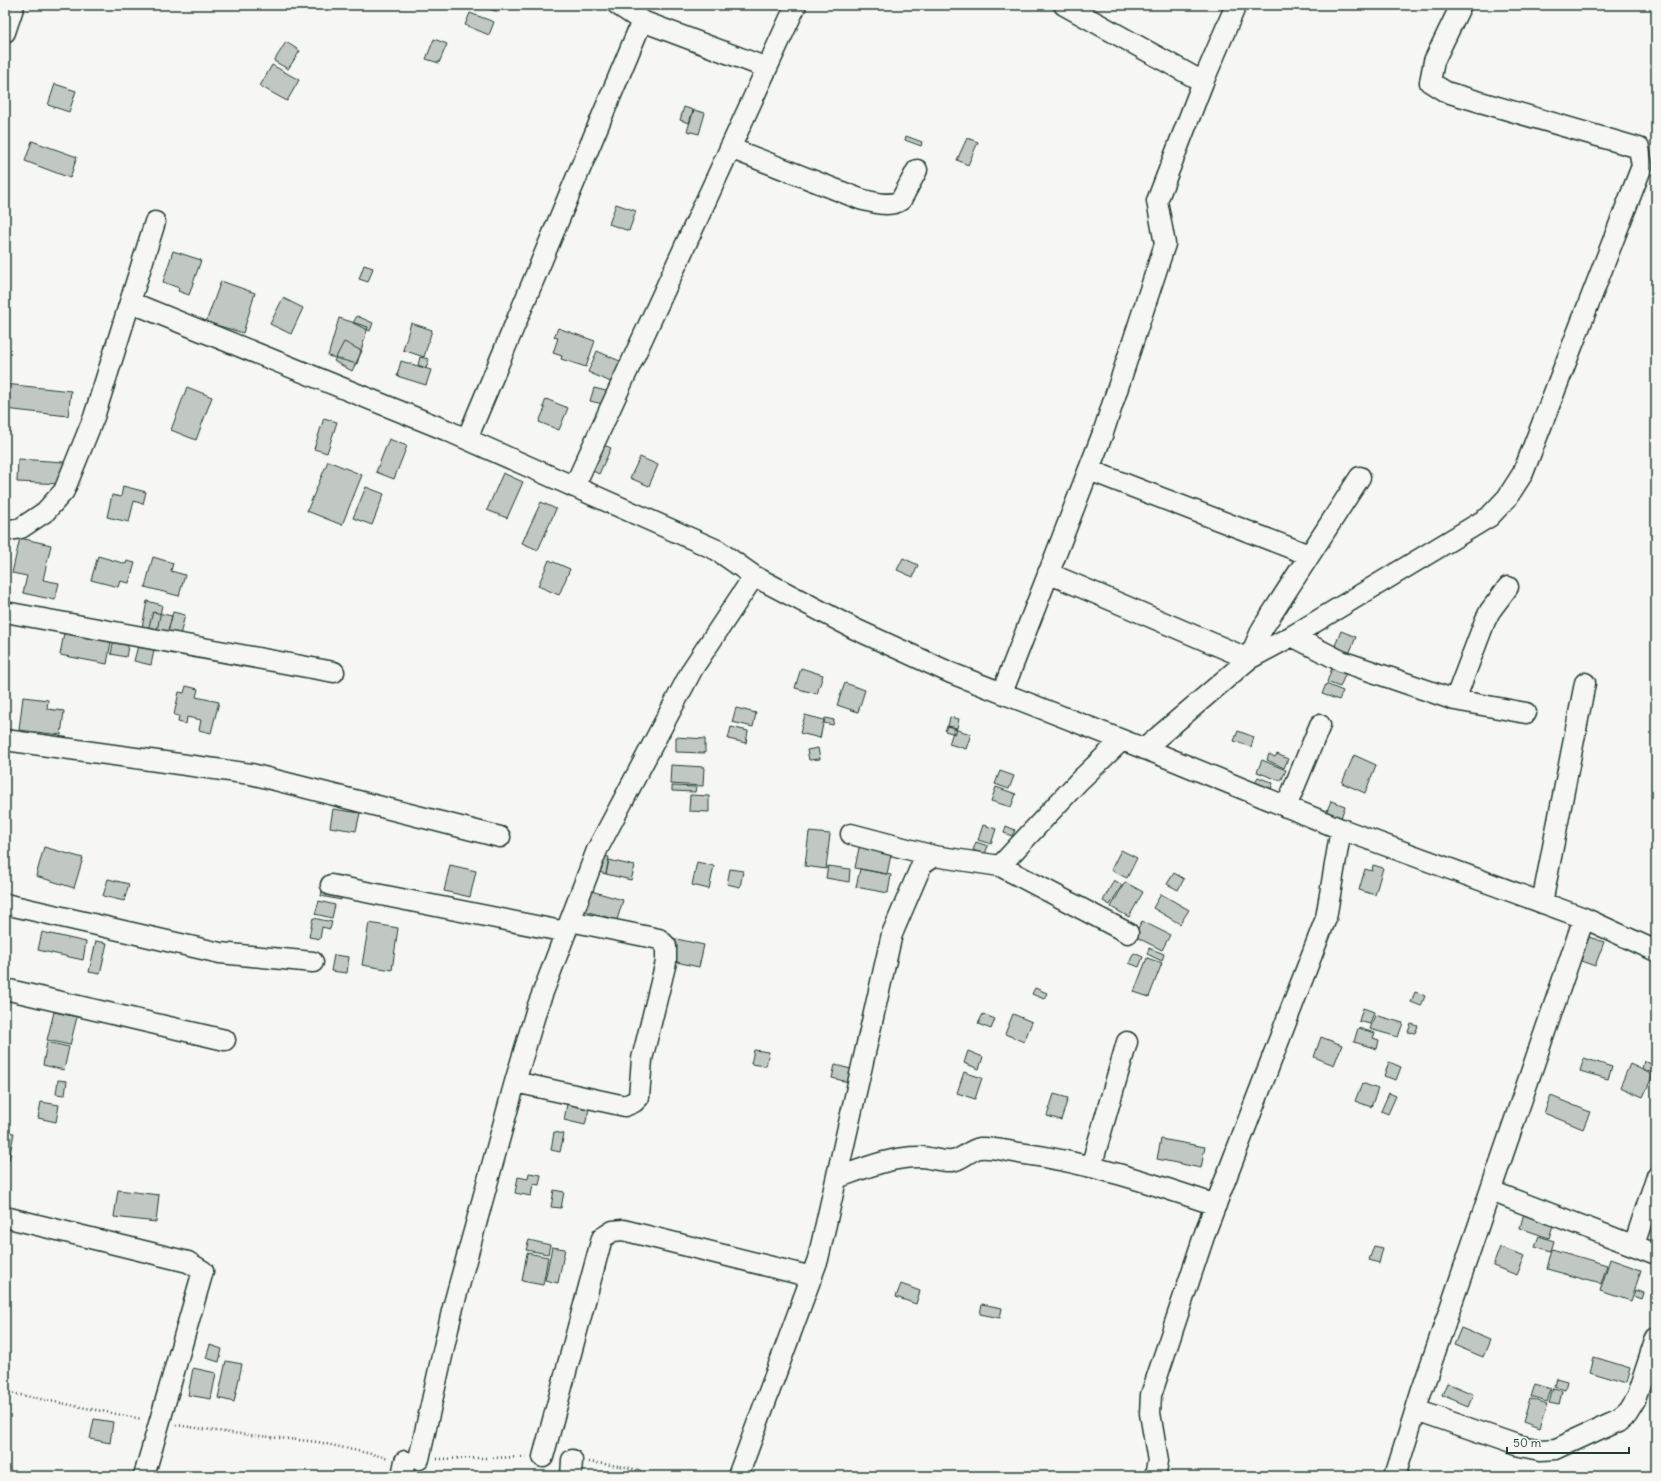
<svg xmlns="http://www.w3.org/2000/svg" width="1661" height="1481" viewBox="0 0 1661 1481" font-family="Delius,sans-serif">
  <rect width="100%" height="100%" fill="#f6f6f2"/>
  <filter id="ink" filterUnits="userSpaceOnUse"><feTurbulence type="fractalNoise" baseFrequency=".025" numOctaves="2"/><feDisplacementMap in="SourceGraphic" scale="8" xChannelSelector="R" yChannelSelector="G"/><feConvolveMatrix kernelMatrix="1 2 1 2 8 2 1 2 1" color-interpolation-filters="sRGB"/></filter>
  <g filter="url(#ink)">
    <path fill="#c1c8c3" stroke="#1f3d34" d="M477,5H501L499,12Z
      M470,13L494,22L489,35L465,25Z
      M434,39L447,44L439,63L426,59Z
      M286,42L300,51L288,69L274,61Z
      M272,65L299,80L287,101L260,86Z
      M55,84L76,91L69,112L48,105Z
      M684,107L693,110L689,123L680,120Z
      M694,110L705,113L699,134L687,131Z
      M906,136L922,142L921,146L905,140Z
      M967,138L978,142L968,165L957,160Z
      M32,141L77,157L70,178L25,161Z
      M616,204L636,211L629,231L609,224Z
      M173,251L201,260L189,295L178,291L179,288L163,282Z
      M364,265L373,268L368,282L359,279Z
      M221,281L255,293L243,333L206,322Z
      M283,298L303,308L291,334L270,324Z
      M357,316L373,323L370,331L353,323Z
      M339,318L368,327L357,364L328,356Z
      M411,323L432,330L424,357L403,350Z
      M558,328L595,341L586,367L561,359L562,356L553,353L558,338L554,337Z
      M344,342L362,351L352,371L334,361Z
      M597,351L622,362L613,383L588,372Z
      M420,357L429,359L426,368L418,365Z
      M401,361L431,370L426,385L397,376Z
      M5,384L71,391L68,416L5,409Z
      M187,387L212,397L196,440L171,430Z
      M594,388L610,392L607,405L590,401Z
      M546,399L568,408L559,430L539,422L545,408L543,407Z
      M324,418L337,422L327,453L314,449Z
      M389,439L407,446L394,479L376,472Z
      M599,443L611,448L599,474L587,468Z
      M640,457L658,465L649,486L630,478Z
      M18,459L64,462L63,484L17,482Z
      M328,461L362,475L342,525L307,511Z
      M503,473L523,482L507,518L487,510Z
      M123,486L146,492L143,504L134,501L129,522L107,517L112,495L121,497Z
      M366,487L384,494L372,525L353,518Z
      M541,502L556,509L538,550L522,543Z
      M20,538L51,545L43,580L59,583L55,600L23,593L27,576L12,573Z
      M98,556L126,564L127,561L135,563L129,583L120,581L118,587L91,580Z
      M153,557L173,563L171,571L185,575L179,596L145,587Z
      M903,558L918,565L913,577L897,570Z
      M549,560L570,569L559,595L538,586Z
      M147,601L162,605L157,631L142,628Z
      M153,612L172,616L167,635L148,630Z
      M173,612L185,615L180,635L168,632Z
      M65,627L112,636L107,664L60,655Z
      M1341,631L1356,637L1349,654L1334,648Z
      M114,638L129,641L126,657L111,654Z
      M139,642L155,646L151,665L134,661Z
      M1333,665L1347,670L1340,687L1327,682Z
      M801,668L823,675L817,694L795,688Z
      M845,683L865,690L858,712L837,705Z
      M1326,684L1343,691L1339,700L1322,694Z
      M186,686L198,689L196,697L219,702L211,733L199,730L201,720L187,717L186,724L178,722L179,716L174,715L179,692L184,693Z
      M23,697L48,700L47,709L64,711L61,735L19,730Z
      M736,708L756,713L753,727L732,722Z
      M805,715L824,720L820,738L800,733Z
      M950,717L959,719L957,728L948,726Z
      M825,718L834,720L833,725L824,723Z
      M947,726L957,729L955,734L945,731Z
      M731,727L748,731L746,743L728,739Z
      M954,729L971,734L966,749L949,744Z
      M1238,731L1254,737L1251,747L1234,741Z
      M676,737L705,739V753L676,752Z
      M818,748L820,759L809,760L807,750Z
      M1269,754L1275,757L1277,754L1288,759L1284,768L1267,760Z
      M1354,755L1376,765L1365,793L1342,783Z
      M1262,760L1286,770L1281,781L1257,772Z
      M671,765L704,767L703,786L670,784Z
      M1000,771L1014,776L1009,789L995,784Z
      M1258,777L1273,783L1271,789L1255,782Z
      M672,786L696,787L695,792L672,791Z
      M996,787L1016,794L1011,807L991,801Z
      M690,795L709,796V812L689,811Z
      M1331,801L1345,806L1341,818L1326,813Z
      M333,809L360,813L356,831L330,827Z
      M983,825L996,829L991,844L978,840Z
      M1006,826L1015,830L1012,836L1004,833Z
      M809,832L830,834L826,869L805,866Z
      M976,842L988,846L985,854L973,850Z
      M860,843L892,850L887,874L855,868Z
      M44,847L83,858L74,888L36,876Z
      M1121,850L1137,858L1127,878L1111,870Z
      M602,856L609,857L606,874L599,872Z
      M609,860L635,866L631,880L606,874Z
      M697,862L714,866L709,889L692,885Z
      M450,865L476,871L470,897L444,891Z
      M1373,865L1383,868L1375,895L1359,890L1365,869L1372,871Z
      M828,866L850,869L849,882L826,878Z
      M730,869L743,871L740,887L727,884Z
      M860,869L891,875L888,893L856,887Z
      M1174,873L1184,879L1178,890L1167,884Z
      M108,879L129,884L124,901L103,896Z
      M1114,880L1122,885L1110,905L1103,901Z
      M1125,882L1143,892L1129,917L1111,907Z
      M324,884L344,889L341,900L321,896Z
      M591,891L623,900L617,920L585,911Z
      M1161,894L1189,910L1180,924L1153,908Z
      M319,901L335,905L332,918L315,914Z
      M313,918L332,922L330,929L322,927L320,939L309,937Z
      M1142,921L1170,935L1162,950L1134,936Z
      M369,923L398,928L392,970L362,965Z
      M42,932L86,942L83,960L38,950Z
      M1589,937L1604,942L1595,966L1581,961Z
      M672,938L704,945L699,967L667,960Z
      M96,941L107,943L100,974L89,972Z
      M1149,948L1164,954L1162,961L1147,954Z
      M1134,953L1143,957L1139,967L1129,963Z
      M334,955L349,957L347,973L331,971Z
      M1147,958L1162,963L1149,997L1134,992Z
      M1035,988L1047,993L1044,999L1032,994Z
      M1415,992L1425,996L1421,1006L1411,1002Z
      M1363,1008L1374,1012L1370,1024L1359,1021Z
      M54,1012L77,1017L70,1045L47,1040Z
      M983,1014L995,1019L991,1029L978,1024Z
      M1013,1014L1032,1022L1024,1042L1005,1034Z
      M1375,1015L1403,1023L1398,1037L1370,1029Z
      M1411,1024L1418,1026L1415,1033L1408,1032Z
      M1358,1028L1375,1033L1373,1038L1379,1040L1377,1049L1354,1042Z
      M1321,1037L1342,1045L1334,1065L1314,1057Z
      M47,1042L69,1047L64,1070L43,1065Z
      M754,1050L769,1052L766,1066L751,1064Z
      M968,1051L983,1057L979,1069L964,1063Z
      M1584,1058L1612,1067L1608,1079L1580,1071Z
      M1644,1061L1656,1066L1655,1074L1642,1069Z
      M1389,1062L1401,1067L1396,1080L1384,1076Z
      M1630,1064L1653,1075L1643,1097L1620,1087Z
      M835,1065L851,1069L848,1082L832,1078Z
      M964,1072L982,1078L975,1099L957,1093Z
      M58,1080L67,1081L65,1095L56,1094Z
      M1362,1083L1378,1089L1371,1107L1355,1101Z
      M1389,1093L1396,1096L1388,1114L1381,1111Z
      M1054,1094L1068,1098L1061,1120L1047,1116Z
      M1551,1096L1590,1112L1583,1129L1544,1113Z
      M41,1102L59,1105L56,1122L38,1118Z
      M567,1104L589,1109L585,1125L564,1120Z
      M5,1132L14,1133L9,1160L5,1159Z
      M554,1132L564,1134L560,1152L551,1150Z
      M1161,1139L1205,1147L1201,1168L1157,1159Z
      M529,1173L541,1175L539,1185L533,1184L531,1196L515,1193L518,1177L528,1179Z
      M118,1190L159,1195L156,1222L114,1217Z
      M554,1190L564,1192L561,1208L551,1207Z
      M1525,1209L1555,1219L1549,1238L1520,1228Z
      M1539,1236L1554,1241L1551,1251L1535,1246Z
      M529,1240L550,1245L548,1254L526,1250Z
      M1374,1246L1383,1248L1379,1263L1369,1260Z
      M552,1247L565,1249L558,1283L545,1280Z
      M1500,1247L1525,1256L1517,1275L1493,1266Z
      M1552,1249L1607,1265L1601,1284L1547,1269Z
      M527,1253L548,1257L543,1285L522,1281Z
      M1610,1259L1641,1270L1631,1301L1600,1291Z
      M901,1284L920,1291L916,1304L896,1297Z
      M1636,1290L1644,1293L1642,1299L1634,1296Z
      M982,1304L1002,1308L1000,1318L980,1314Z
      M1461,1328L1490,1340L1483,1357L1454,1345Z
      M210,1345L222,1349L219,1362L206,1358Z
      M1594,1357L1630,1368L1626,1383L1590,1372Z
      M226,1361L242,1364L234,1402L218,1398Z
      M193,1368L216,1373L211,1399L188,1395Z
      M1556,1378L1567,1381L1565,1389L1554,1386Z
      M1447,1383L1473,1394L1468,1406L1442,1395Z
      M1535,1384L1551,1389L1547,1402L1531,1397Z
      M1553,1388L1562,1390L1559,1405L1549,1403Z
      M1530,1399L1547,1404L1539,1428L1523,1422Z
      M94,1419L113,1422L110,1443L90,1439Z"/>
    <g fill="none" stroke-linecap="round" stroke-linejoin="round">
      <g stroke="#1f3d34" stroke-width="23">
        <path id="minor" d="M1064,5L1203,82
          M642,21L767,68
          M5,32L14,5
          M730,148L860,199C872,202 890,208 901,200L917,170
          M130,302L155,222
          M467,439L642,21L618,5
          M1089,470L1309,555
          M574,487L796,5
          M5,531L21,528L45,512L64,491L94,417L130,302L446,430L717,550L754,576L855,629L951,673L1163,756L1341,829L1584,918L1656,951
          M1048,573L1249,659L1292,636L1489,517L1507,498L1523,473L1642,166L1639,148L1446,92L1430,82L1434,61L1461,5
          M5,612L334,672
          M1292,636L1341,661L1455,700L1526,713
          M1002,693L1103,433L1165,244L1157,201L1203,82L1236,5
          M1455,700L1485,621L1490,611L1508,587
          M5,740L251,774L500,837
          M1144,749L1249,659L1262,629L1360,477
          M1286,807L1320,725
          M851,834L934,856
          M1000,866L1079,781L1122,740
          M331,885L566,932
          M1542,903L1585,683
          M5,904L220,953L313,962
          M5,989L225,1040
          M515,1082L625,1106L634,1102L639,1097L642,1059L666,962V946L659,939L570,921
          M1091,1167L1127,1042
          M837,1178C864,1168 893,1156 922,1157C932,1158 942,1162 952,1161C962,1160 969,1150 980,1148C992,1147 1007,1151 1019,1153C1087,1162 1151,1183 1216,1205
          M1491,1191L1656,1254
          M5,1217L188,1262L203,1271L144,1476
          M1634,1245L1656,1178
          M1416,1410L1517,1445L1541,1450L1556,1449L1619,1420L1628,1412L1636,1399L1656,1338
          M543,1457L602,1238L613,1231L623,1230L812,1277
          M419,1459L452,1311L515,1082L537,1008L570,921L597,850L693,668L754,576
          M402,1476L405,1461
          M571,1476L572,1460
          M738,1476L818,1259L892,934L922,864L934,856L1000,866L1128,933
          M1155,1476L1158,1461L1150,1413L1151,1395L1206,1230L1326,918L1341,829
          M1395,1476L1421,1393L1584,918"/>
      </g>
      <path stroke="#1f3d34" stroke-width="2.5" stroke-dasharray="1 3" stroke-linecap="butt" d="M5,1392L142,1419
        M176,1425L231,1433L318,1442L389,1458
        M437,1459L526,1457
        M589,1462L626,1467L658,1476"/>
      <use href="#minor" stroke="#f6f6f2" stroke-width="20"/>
    </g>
  </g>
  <rect width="1661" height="1481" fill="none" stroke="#f6f6f2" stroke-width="20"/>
  <rect x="10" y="10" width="1641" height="1461" fill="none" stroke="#1f3d34" stroke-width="1.5" filter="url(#ink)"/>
  <path d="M1507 1447v6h122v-6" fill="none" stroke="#1f3d34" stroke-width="2"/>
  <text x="1513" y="1447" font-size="12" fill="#1f3d34" stroke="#f6f6f2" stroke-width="3" paint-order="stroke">50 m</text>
</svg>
